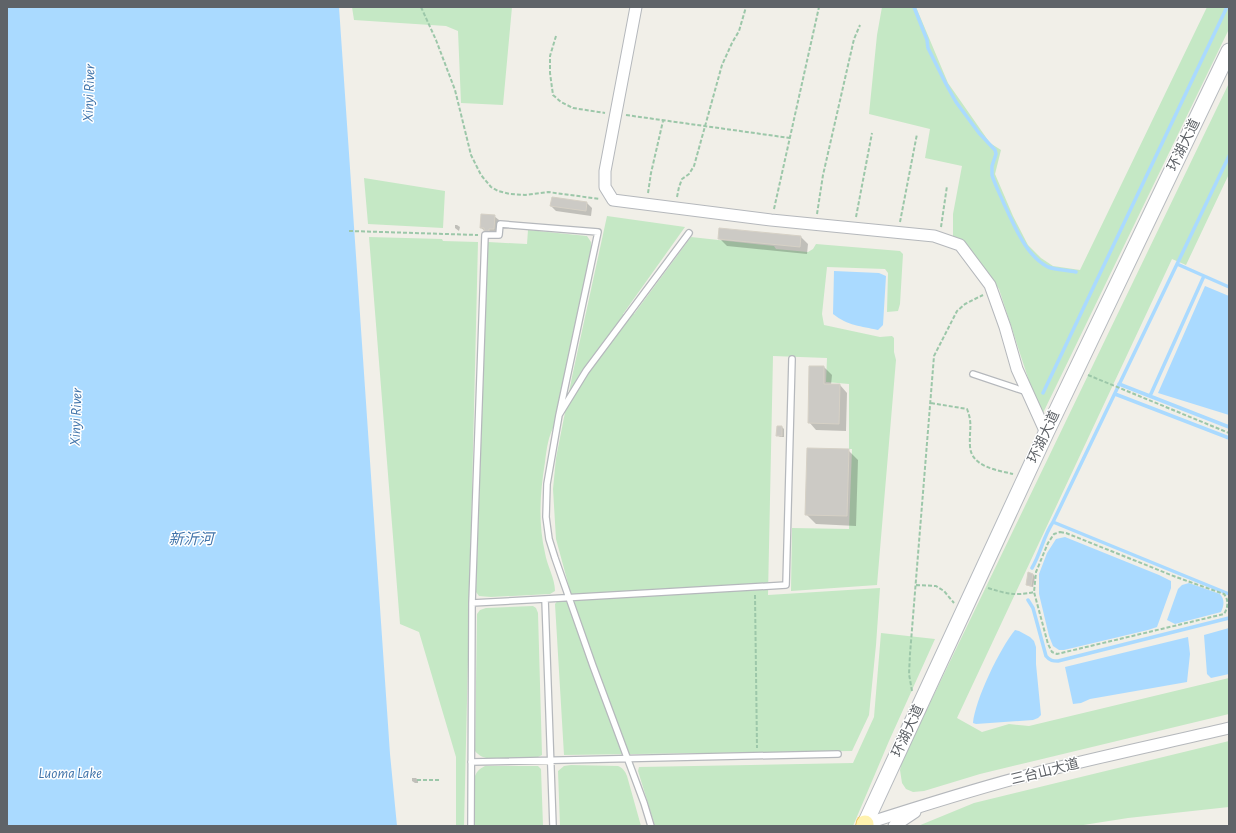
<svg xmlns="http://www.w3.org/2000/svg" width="1236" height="833" viewBox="0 0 1236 833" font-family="'Alegreya Sans','Noto Sans SC',sans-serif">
  <rect width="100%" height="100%" fill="#f1efe8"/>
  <path fill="#c5e8c5" d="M352,7H512L503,105L461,103L458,31L446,26L354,20Z
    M882,7H916L948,83L990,143L1001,150L995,174L1013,216L1028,245L1041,258L1053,266L1080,270L1207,7H1229V29L1043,413L1029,381L999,289L963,241L953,237V214L962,166L925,158L930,129L869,114L877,35Z
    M1229,83V174L1186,265L1172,259L957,718L982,732L1009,724L1029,726L1229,678V714L980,774L924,791L913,792L906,789L902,783L900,770L902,761Z
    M364,178L445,191L443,228L368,224Z
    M607,216L685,227L623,314H634L691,237L774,246L776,249L808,252L813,249L816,244L900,251L903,254L900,304L898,311L887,312L888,273L885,269L827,267L822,314L824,325L880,337L892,336L894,338V352L896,360L877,585L791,591L792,528L849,529L852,449H849V384L826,382L827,358L773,356L768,595L880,588L876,645L869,715L852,751L564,755L555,604L569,587L556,539L553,489L556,458L572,377Z
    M528,230L587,236L591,242V249L555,424C548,437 547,447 545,462C540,493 538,522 545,553C547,566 555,578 555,591L550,594L491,597L479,596L476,592L488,242L527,244Z
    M369,237L442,239L443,241L478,242L464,826H456V757L419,632L400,624Z
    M533,606L536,608L538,613L542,755L538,757L489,759C483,757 479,756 475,751L477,614L480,610L486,608Z
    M881,633L935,639L889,741L853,826H655L638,771L639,767L853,763L874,717Z
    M1229,741V807L1128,818L1077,826H918L974,803Z
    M571,765L618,766C623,768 625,771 627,776L641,826H560L558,771L564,766Z
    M485,766H538L541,769L543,826H474V779C476,772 479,769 485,766Z"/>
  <path fill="#aadaff" d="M7,7H339L390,754L397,826H7Z
    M834,271L879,273L886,276L883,325L878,330C861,326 848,326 833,314Z
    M1205,286L1229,296V415L1158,393Z
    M1065,537L1159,575L1171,581V588L1157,627L1148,630L1064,650H1059L1053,646L1049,636L1039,594V574L1047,553L1056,539Z
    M1189,583L1220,594C1225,600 1224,605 1221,612L1175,624L1167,620L1178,589L1182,585Z
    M1229,628V674L1211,678L1207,674L1204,635Z
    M1015,630L1019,631L1030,637L1034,641L1036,647V664L1041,715L1038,718L1033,720L976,724L973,723C975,700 1000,648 1015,630Z
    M1188,637L1190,654L1187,682L1090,699L1081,703L1073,704L1065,667Z"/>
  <path fill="#0003" d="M587,203L592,208L591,216L556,211L551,206Z
    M494,216L499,220L498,233L493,237L481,228Z
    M455,225H457L460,227L459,231L455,228Z
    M801,237L808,244L807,254L727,246L719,238Z
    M824,367L832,375L831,385H840L847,393L846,431L816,430L809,422Z
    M782,427L784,429V437H780L777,435Z
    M848,450L858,460L856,526L816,524L806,514Z
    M1033,574L1035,577L1033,587L1029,586L1027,584Z
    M412,778H416L418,780V783H415L412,781Z"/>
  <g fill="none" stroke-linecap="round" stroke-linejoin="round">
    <path stroke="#aadaff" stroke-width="3.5" d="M914,7L927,40L928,48L946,84L956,102L979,133L995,150L996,154L992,166V175C995,185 1000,194 1004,204C1015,226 1025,255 1048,267C1056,270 1067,270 1076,272
      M1177,264L1229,287
      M1119,384L1229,427
      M1043,393L1227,7
      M1115,394L1229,438
      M1150,396L1204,276
      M1053,522L1229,594
      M1032,568C1041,553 1043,537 1053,522L1229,156
      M1028,600L1033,608L1046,656C1050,661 1053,661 1058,661L1229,618"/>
  </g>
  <path fill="#cccac5" stroke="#d6d1c6" d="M552,197L587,202L586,211L550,206Z
    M481,214L495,215L494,229H489V233H484V228H480Z
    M719,228L801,236L800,247L718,239Z
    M809,366H824V384H840L839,424L808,423Z
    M777,426H782V436H776Z
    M807,448L849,449L847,516L805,515Z
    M1028,572L1033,574L1031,586L1026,585Z"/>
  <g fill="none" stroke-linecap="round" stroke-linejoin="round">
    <g stroke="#b5b8bc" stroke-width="8">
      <path id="lane" d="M973,374L1027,392
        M545,599L553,826
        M472,603L545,599L786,585L792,359
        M471,762L838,754
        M471,826L472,603L485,235H499L500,224L598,232L559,415
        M651,826L644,803L593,666L555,558L549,539L546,517L547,484L559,415L586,371L689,233"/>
    </g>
    <g stroke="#b5b8bc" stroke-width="13">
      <path id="street" d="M636,7L605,171V187L613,200L771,220L934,236L960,245L990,285L1005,327L1017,369L1046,433
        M863,826L865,824C918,807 971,790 1025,776C1092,758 1161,744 1229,728
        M894,826L915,812"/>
    </g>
    <g stroke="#b6babf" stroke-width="17">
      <path id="secondary" d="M864,826L1046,433L1229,51"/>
    </g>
    <g stroke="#f2c960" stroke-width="19">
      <path id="primary" d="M865,824V826"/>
    </g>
    <path stroke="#9cc7a9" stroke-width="2" stroke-dasharray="4 2" stroke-linecap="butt" d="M421,7L436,40L455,90L471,155L481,175L491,187L498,191L510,194L525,195L548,192L600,199
      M556,36L550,56V73L553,95L561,102L573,108L605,113
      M626,115L790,138
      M648,193L651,173L663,121
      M677,197L679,187L682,179L689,174L694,166L722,65L732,43L739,31L746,7
      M774,209L819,7
      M817,214L823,175L854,39L860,25
      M856,217L872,133
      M900,222L917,134
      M941,227L947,186
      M349,231L478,235
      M1088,375L1229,433
      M931,403L967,409C973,424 969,430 970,446C971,467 997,470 1013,474
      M1060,532L1066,533L1176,577L1224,594C1229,600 1228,608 1224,614L1057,654L1052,652L1048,644L1034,592L1036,572L1048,543L1054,534Z
      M916,585L936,586L944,591L954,603
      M988,588C1008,594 1014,596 1034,592
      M755,595L757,748
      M912,691L909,674L910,654L934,356L957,311L965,304L983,295
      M417,780H440"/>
    <use href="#lane" stroke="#fff" stroke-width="5.5"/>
    <use href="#street" stroke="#fff" stroke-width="11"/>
    <use href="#secondary" stroke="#fff" stroke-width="15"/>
    <use href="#primary" stroke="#fff2af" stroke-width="17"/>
  </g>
  <g text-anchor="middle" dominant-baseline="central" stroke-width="3" stroke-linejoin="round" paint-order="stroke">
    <g font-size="14" fill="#5f6368" stroke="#fff">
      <text transform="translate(1184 145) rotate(-64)">环湖大道</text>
      <text transform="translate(1044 437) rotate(-65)">环湖大道</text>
      <text transform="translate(908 731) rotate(-65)">环湖大道</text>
      <text transform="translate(1045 772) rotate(-14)">三台山大道</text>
    </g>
    <g font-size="15" font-style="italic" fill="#4174aa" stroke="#fff">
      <text transform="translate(89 93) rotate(-88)">Xinyi River</text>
      <text transform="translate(76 417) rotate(-88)">Xinyi River</text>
      <text x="191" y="539">新沂河</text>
      <text x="70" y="773">Luoma Lake</text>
    </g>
  </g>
  <rect width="1236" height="833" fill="none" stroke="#5f6368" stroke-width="16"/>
</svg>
